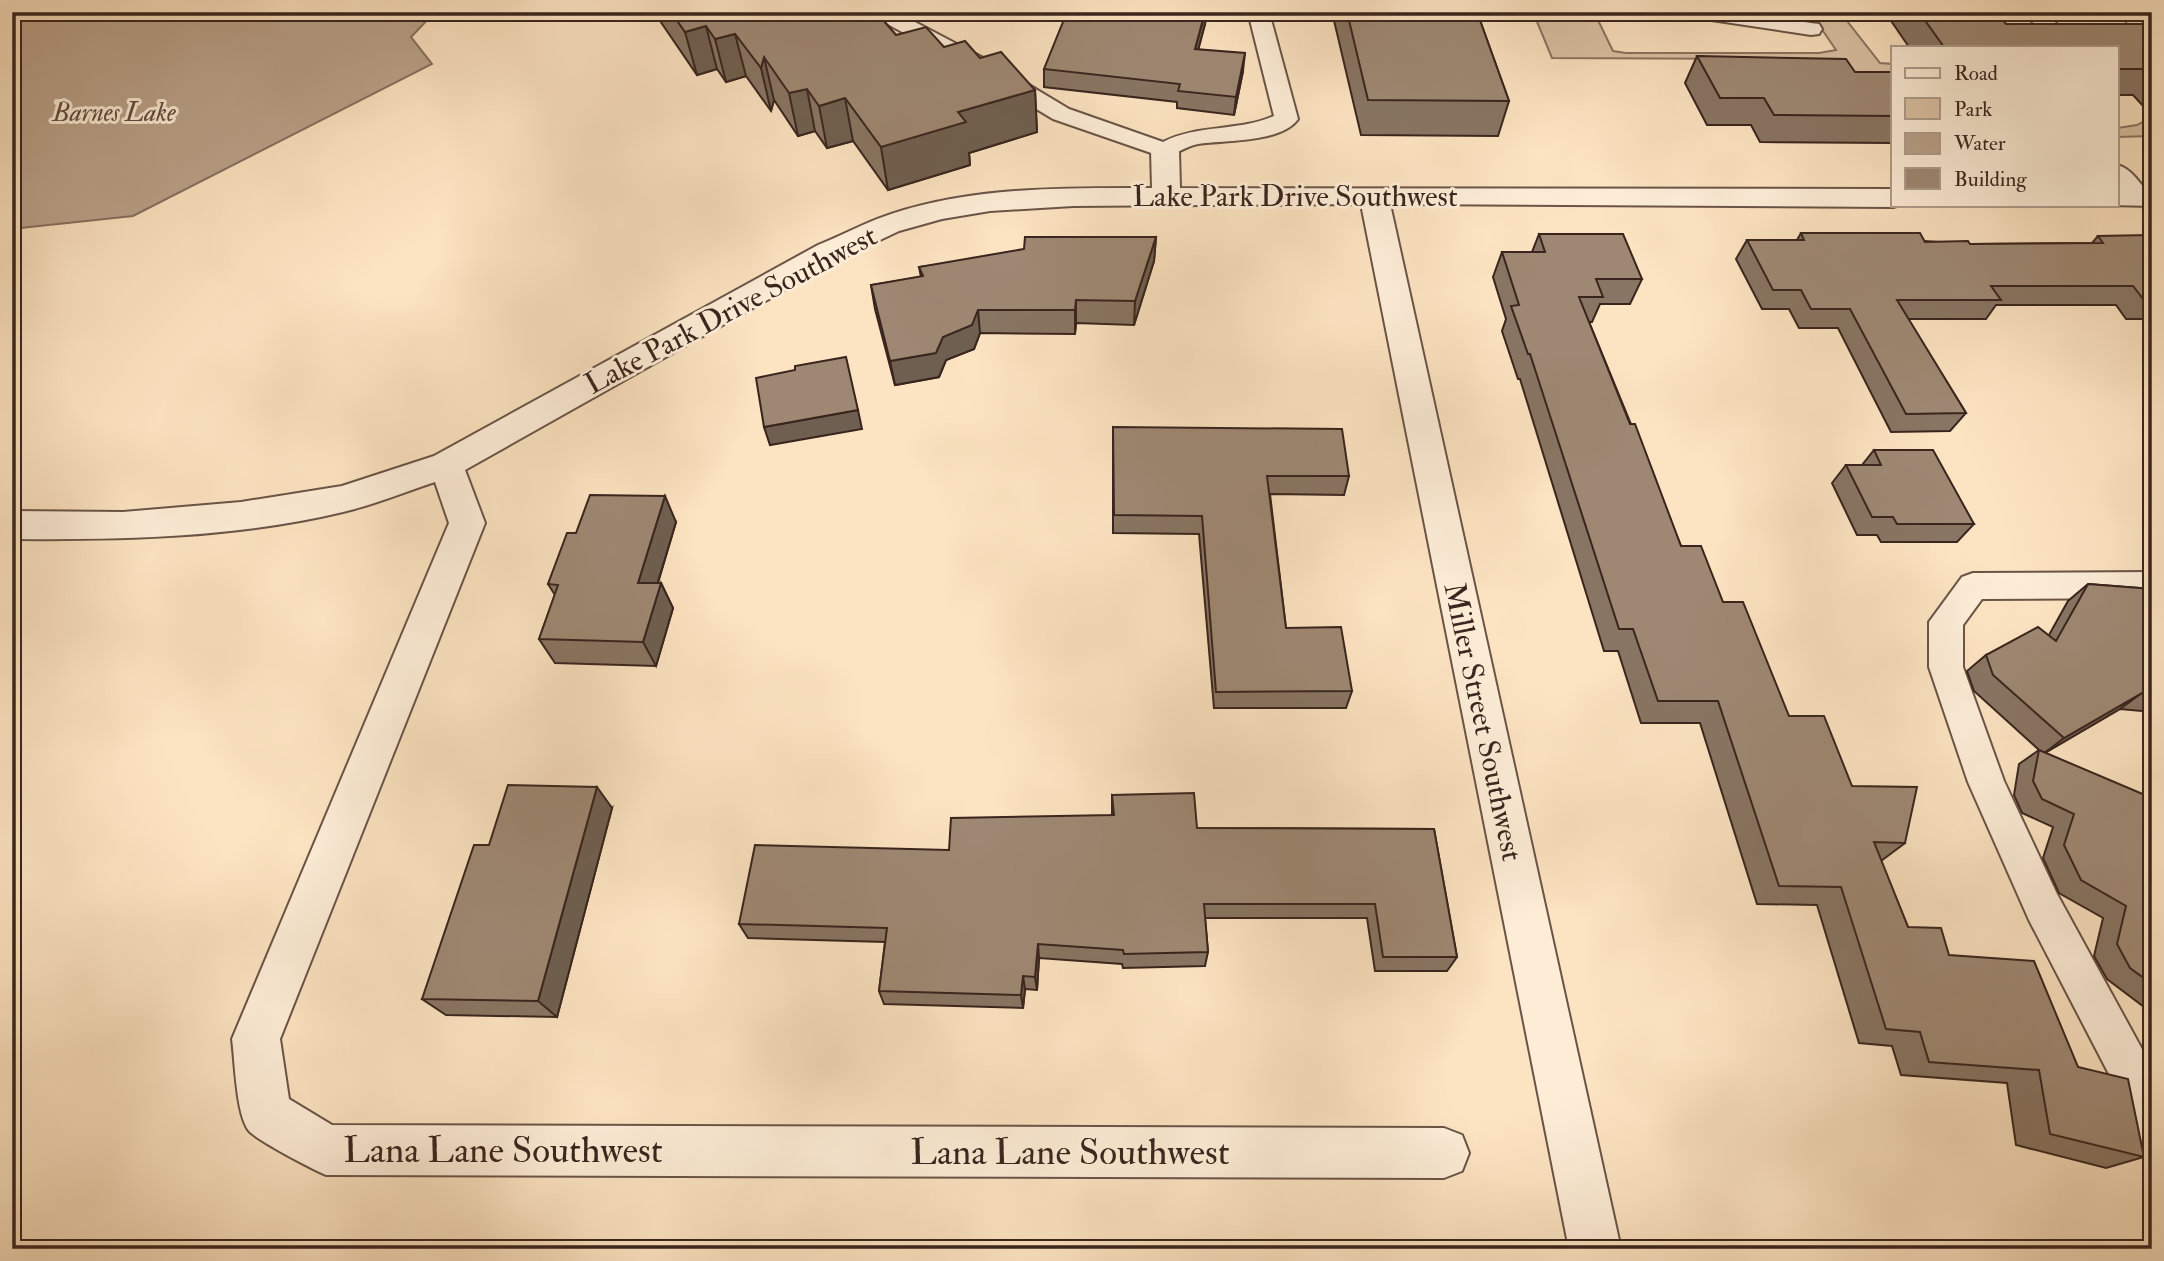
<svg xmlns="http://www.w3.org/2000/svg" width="2164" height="1261" viewBox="0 0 2164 1261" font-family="'IM FELL Double Pica',serif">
  <rect width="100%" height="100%" fill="#fce3c1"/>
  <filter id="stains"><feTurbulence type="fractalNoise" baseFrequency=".00286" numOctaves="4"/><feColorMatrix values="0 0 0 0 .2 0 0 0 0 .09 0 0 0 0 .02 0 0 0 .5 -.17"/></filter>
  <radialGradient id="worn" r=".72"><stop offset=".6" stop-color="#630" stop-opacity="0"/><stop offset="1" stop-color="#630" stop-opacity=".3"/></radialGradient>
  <path fill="#dbc3a5" stroke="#8a7462" stroke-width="2" d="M1533,12H1594L1613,51L1626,53H1819L1836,50L1810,12H1840L1880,63L1893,64V76H1777L1766,59L1552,58Z
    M2148,111L2152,118V136L2117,137V128L2137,125L2146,120Z"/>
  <path fill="#baa28a" stroke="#86705f" stroke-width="2" d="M12,12H435L411,37L432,64L133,216L12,229Z"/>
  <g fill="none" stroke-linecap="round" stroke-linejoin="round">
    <g stroke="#6a5447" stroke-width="4">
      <path id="lane" d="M870,12H896L989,61L1069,109L1163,142C1199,124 1238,132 1274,116L1248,12H1269L1298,119C1281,143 1225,140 1198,144C1182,147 1173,159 1157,155L1053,119L973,71L873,16Z
        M1688,12H1742L1811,23L1819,24L1822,29L1819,34L1811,35L1698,18L1691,16Z
        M2028,12H2046L2077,47H2054L2030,19L2026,15Z
        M2117,165C2131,168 2142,185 2150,197L2147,202C2131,206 2126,199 2117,187Z
        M2152,572V598L1982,599L1963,625V667L2004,781L2057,894L2143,1051L2152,1073V1148L2137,1142L2111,1078L2029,920L1968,782L1929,667V622L1962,577L1973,573Z"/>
    </g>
    <g stroke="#6a5447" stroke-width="4">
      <path id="street" d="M1165,142L1175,144L1179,150L1180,188L1893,189V205H1901L1893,207L1390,204L1621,1249H1569L1361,204L1073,206L990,211L942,219L899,231L840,259L465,470L485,523L280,1039L289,1099L332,1125L1444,1128L1462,1135L1469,1153L1462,1171L1444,1178L326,1175C312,1169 258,1141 249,1131C236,1115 235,1061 232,1039L449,523L435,482C404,492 374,505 343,512C235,538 122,540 12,539V511L123,512L241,502L342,486L434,456L818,245C838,237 857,227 877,219C964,186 1061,188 1152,188L1151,150L1155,144Z
        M2152,188V206L2109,205H2117V189Z"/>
    </g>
    <path stroke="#39251e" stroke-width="3.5" stroke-dasharray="1 2.5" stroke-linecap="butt" d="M2149,12L2152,15
      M2121,28L2133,12"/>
    <use href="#lane" fill="#fdedd7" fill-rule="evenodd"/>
    <use href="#street" fill="#fdedd7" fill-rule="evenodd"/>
  </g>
  <path fill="#887563" stroke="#39251e" stroke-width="2" d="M654,12H876L896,35L944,47L980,58L1035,90L1037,132L969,153L970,165L888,190L853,141L827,148L815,131L798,136L774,100L771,111L746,76L726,82L717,69L697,75Z
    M1332,12H1477L1509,101L1498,136L1361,135Z
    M1885,12H1996L2006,24H2152V107H2144L2133,95H2117V47H1909Z
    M1205,24L1198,49L1243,71L1234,115L1177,108V102L1044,87V69Z
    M1697,56L1855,72H1893V143L1760,142L1751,125H1707L1685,83Z
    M1801,233L1970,244L2092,243L2098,236L2152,237V319H2126L2116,305H1996L1986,319H1908L1966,413L1950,431L1891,432L1838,328H1799L1789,309H1762L1736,259L1747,240H1797Z
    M1539,234L1642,279L1630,304H1600L1592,322H1589L1681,546L1723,602L1789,716L1852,786L1905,843L1881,861L1908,927L1949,955L2078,1067L2144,1157L2106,1168L2016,1145L2007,1083L1901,1075L1892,1046L1859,1043L1817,905L1757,904L1700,723H1641L1618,651H1604L1520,379H1518L1502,331L1506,319L1493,277L1502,252H1532Z
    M1156,237L1154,261L1134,325L1076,323L1075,334L980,333L974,349L946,360L939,377L895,385L875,309L871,285L921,277L919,267Z
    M1113,427L1349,476L1344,495L1270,494L1286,628L1352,691L1346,708H1214L1199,534L1113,533Z
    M1874,450L1974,524L1957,542H1881L1877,535H1857L1832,483L1846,465H1862Z
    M676,522L658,583H661L673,608L656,666L555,663L539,639L555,595L548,584L576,533Z
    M2088,584L2152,589V712L2120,709L2045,753L2143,883L2152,887V1013L2107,979L2094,956L2103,918L2059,893L2043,858L2053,827L2022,813L2014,795L2019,764L2039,750L1974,691L1967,671L1986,655L2049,635L2068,601Z
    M1112,795L1197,828L1434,829L1457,957L1447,971H1375L1367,918H1205L1208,952L1205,966L1123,968L1122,964L1039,958L1037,990L1025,989L1023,1008L884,1004L879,991L885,942L748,938L739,924L949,850L1112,815Z
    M612,808L557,1017L446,1015L422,999Z
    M2152,1022V1065L2146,1051L2149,1023Z"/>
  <path fill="#6f5f50" stroke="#39251e" stroke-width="2" d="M1205,12H1206L1205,24L1194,66L1195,49Z
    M706,26L717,69L697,75L685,32Z
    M735,34L746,76L726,82L715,39Z
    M1245,53L1243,71L1234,115L1236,97Z
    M764,57L774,100L771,111L761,68Z
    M807,89L815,131L798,136L789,93Z
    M1035,90L1037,132L969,153L970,165L888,190L881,147L958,112Z
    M845,98L853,141L827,148L819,106Z
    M1156,237L1154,261L1134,325L1135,301Z
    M1076,300V323L1075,334V310Z
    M978,310L980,333L974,349L946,360L939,377L895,385L890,361L943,337Z
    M858,410L862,429L770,445L764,427Z
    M665,496L676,522L650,608L638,583Z
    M661,583L673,608L656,666L643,642Z
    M2142,693L2120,709L2043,754L2064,738Z
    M597,787L612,808L557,1017L538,1001Z
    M1038,944L1039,958L1037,990L1035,977Z
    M1023,976L1025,989L1023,1008L1021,995Z"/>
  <path fill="#9e8873" stroke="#39251e" stroke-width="2" d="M671,12H876L896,35L926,27L944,47L965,41L980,58L1001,52L1035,90L958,112L966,122L881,147L845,98L819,106L807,89L789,93L764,57L761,68L735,34L715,39L706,26L685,32Z
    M1067,12H1205L1195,49L1245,53L1236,97L1178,91L1180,84L1044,69Z
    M1347,12H1477L1509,101L1368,100Z
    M1919,12H1996L2006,24H2152V69H2117V47H1944Z
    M1697,56L1846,59L1855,72H1893V116L1774,115L1764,98H1720Z
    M1801,233H1920L1925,242L1968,241L1970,244L2103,243L2098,236L2150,235L2152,237V300H2144L2133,286H1991L2001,300H1897L1966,413L1906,414L1850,309H1811L1801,290H1773L1747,240H1804Z
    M1539,234H1623L1642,279H1596L1603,297H1579L1630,424H1635L1681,546H1701L1723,602H1743L1789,716H1824L1852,786L1917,787L1905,843L1874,842L1908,927L1941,928L1949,955L2034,961L2078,1067L2128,1079L2144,1157L2050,1134L2039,1070L1929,1062L1920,1032L1886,1029L1841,887L1779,886L1718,701H1658L1633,629H1619L1530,354H1528L1511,306L1519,305L1502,252H1545Z
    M1025,237H1156L1135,301L1076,300L1075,310H978L972,325L943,337L936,353L890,361L871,285L923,276L919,267L1024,249Z
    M846,357L858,410L764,427L756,378L795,370V366Z
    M1113,427L1342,429L1349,476H1267L1286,628L1341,627L1352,691L1216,692L1202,516L1114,515Z
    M1874,450H1933L1974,524H1897L1893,517H1872L1846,465H1881Z
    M590,495L665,496L638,583H661L643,642L539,639L558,585L548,584L567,533H576Z
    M2088,584L2152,589V694L2142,693L2064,738L1993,675L1986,655L2038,627L2056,641Z
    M2039,750L2152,798V813L2143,883L2152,887V984L2130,968L2117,944L2126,906L2081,880L2064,845L2074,814L2042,799L2033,781Z
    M508,785L597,787L538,1001L422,999L474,845H489Z
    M1194,793L1197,828L1434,829L1457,957H1383L1375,904H1204L1208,952L1124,954L1123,950L1038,944L1035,977L1023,976L1021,995L879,991L887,928L739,924L755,845L949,850L951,818L1114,815L1112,795Z"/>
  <g text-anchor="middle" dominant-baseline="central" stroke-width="6" stroke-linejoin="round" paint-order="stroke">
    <g font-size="26" font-style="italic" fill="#604a3e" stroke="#fdedd7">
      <text x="114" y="113">Barnes Lake</text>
    </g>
    <g font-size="30" fill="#39251e" stroke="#fdedd7">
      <text x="1295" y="196">Lake Park Drive Southwest</text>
      <text transform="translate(731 310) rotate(-28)">Lake Park Drive Southwest</text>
      <text transform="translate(1483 722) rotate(78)">Miller Street Southwest</text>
    </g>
    <g font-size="37" fill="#39251e" stroke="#fdedd7">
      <text x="503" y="1150">Lana Lane Southwest</text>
      <text x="1070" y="1152">Lana Lane Southwest</text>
    </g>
  </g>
  <rect width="2164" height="1261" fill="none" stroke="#fce3c1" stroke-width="42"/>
  <rect x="14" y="14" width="2136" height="1233" fill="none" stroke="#39251e" stroke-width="3.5"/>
  <rect x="21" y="21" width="2122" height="1219" fill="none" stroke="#39251e" stroke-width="2"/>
  <rect x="1891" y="46" width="228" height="161" fill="#fdedd7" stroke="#af9d8d" stroke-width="2"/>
  <rect x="1905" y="68" width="35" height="10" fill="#fdedd7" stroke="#af9d8d" stroke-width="2"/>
  <text x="1954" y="80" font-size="21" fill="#39251e">Road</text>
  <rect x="1905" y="98" width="35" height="21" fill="#dbc3a5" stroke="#af9d8d" stroke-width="2"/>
  <text x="1954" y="116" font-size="21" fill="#39251e">Park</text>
  <rect x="1905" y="133" width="35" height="21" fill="#baa28a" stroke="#af9d8d" stroke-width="2"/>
  <text x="1954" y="150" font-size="21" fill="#39251e">Water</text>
  <rect x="1905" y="168" width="35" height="21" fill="#9e8873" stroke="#af9d8d" stroke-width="2"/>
  <text x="1954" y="186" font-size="21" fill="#39251e">Building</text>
  <rect width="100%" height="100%" filter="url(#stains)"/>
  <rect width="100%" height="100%" fill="url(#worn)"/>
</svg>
